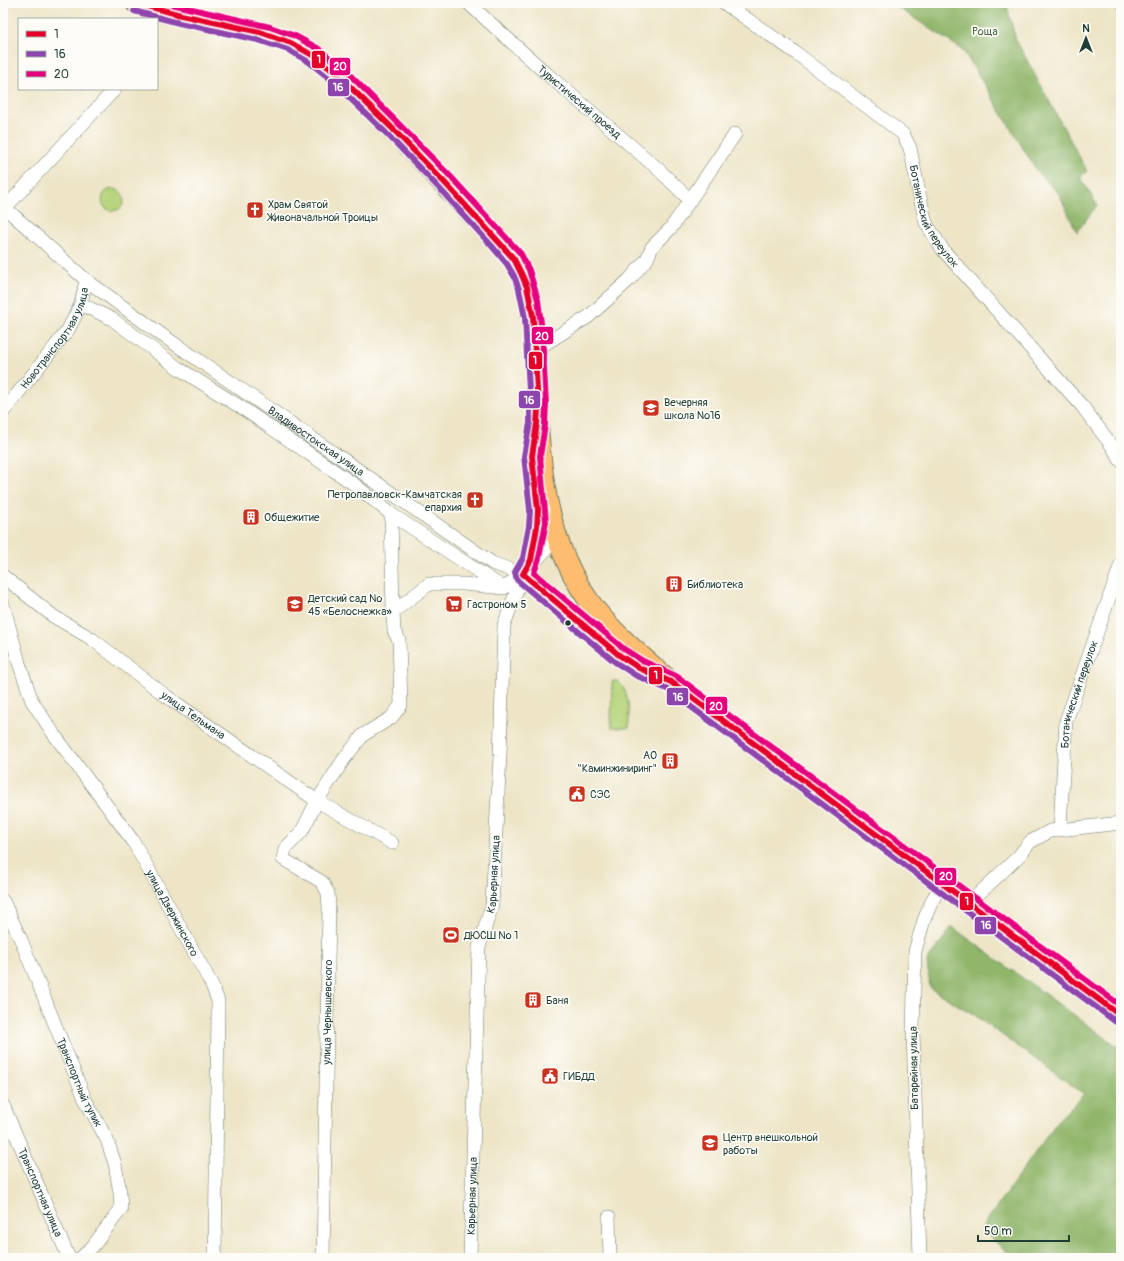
<svg xmlns="http://www.w3.org/2000/svg" width="1124" height="1261" viewBox="0 0 1124 1261" font-family="Pangolin,sans-serif">
  <rect width="100%" height="100%" fill="#fdfcf7"/>
  <filter id="ink" filterUnits="userSpaceOnUse"><feTurbulence type="fractalNoise" baseFrequency=".025" numOctaves="2"/><feDisplacementMap in="SourceGraphic" scale="8" xChannelSelector="R" yChannelSelector="G"/><feConvolveMatrix kernelMatrix="1 2 1 2 8 2 1 2 1" color-interpolation-filters="sRGB"/></filter>
  <filter id="wash" filterUnits="userSpaceOnUse"><feTurbulence type="fractalNoise" baseFrequency=".012" numOctaves="4" result="noise"/><feDisplacementMap in="SourceGraphic" scale="16" xChannelSelector="R" yChannelSelector="G"/><feGaussianBlur stdDeviation="0.9" result="paint"/><feColorMatrix in="noise" values="0 0 0 0 0 0 0 0 0 0 0 0 0 0 0 0 0 1.4 0 .05"/><feComposite in="paint" operator="in"/></filter>
  <g filter="url(#wash)">
    <rect width="100%" height="100%" fill="#eee5c7"/>
    <path fill="#b5d47b" stroke="#6a8858" d="M102 200a11 11 0 1 1 22 0a11 11 0 1 1-22 0Z
      M613,681H618C630,692 629,713 629,728H611L612,683Z"/>
    <path fill="#90b66b" stroke="#587a50" d="M891,3H1009L1007,7L1016,40L1087,171L1080,177L1097,205L1077,232L1059,194L1037,171L963,50Z
      M1107,3H1121V15Z
      M952,927L1121,1049V1258H1014L981,1229L1059,1119L1084,1094L973,1014L930,988L927,961Z"/>
  </g>
  <g filter="url(#ink)">
    <g fill="none" stroke-linecap="round" stroke-linejoin="round">
      <g stroke="#677867" stroke-width="14">
        <g id="street">
          <path id="s1" d="M468,3L547,74L657,168L690,200"/>
          <path id="s2" d="M724,3L796,53L903,134L910,148L919,193L926,223L943,250L1082,406L1112,446L1121,461"/>
          <path id="s3" d="M3,206L86,280L162,335L344,460L492,563L523,574L619,655L639,668L657,677"/>
          <path d="M5,208L115,89"/>
          <path d="M81,304L112,319L178,368L242,408L355,485L391,514L502,587"/>
          <path d="M535,350L588,317L629,280L647,259L652,247L671,228L735,134"/>
          <path id="s4" d="M3,412L68,330L81,304L86,280"/>
          <path d="M391,514L393,612"/>
          <path d="M530,567C533,551 538,536 538,520C538,499 533,478 532,457"/>
          <path id="s5" d="M3,576L53,616L92,639L166,696L317,801L392,843"/>
          <path id="s6" d="M3,604L19,663L32,701L53,733L133,841L212,985L218,1001V1011L215,1258"/>
          <path id="s7" d="M1060,829L1066,721L1121,564"/>
          <path id="s8" d="M3,901L21,940L85,1099L107,1140L115,1164L120,1193L121,1209L93,1246L81,1258"/>
          <path d="M969,903L1018,857L1030,842L1050,831L1121,823"/>
          <path id="s9" d="M3,1105L69,1258"/>
          <path d="M609,1217L610,1258"/>
          <path id="s10" d="M323,1258L329,907L328,893L322,882L283,859L285,849L302,831L317,801L344,759L363,735L391,718L401,705L399,640L394,631L393,612L429,584H464L504,588L523,574"/>
          <path id="s11" d="M470,1258L479,947L492,905L500,756L504,625L523,574L557,538"/>
          <path d="M920,1258L913,1031L915,951L924,920L932,901L942,883"/>
        </g>
      </g>
      <g stroke="#677867" stroke-width="22">
        <path id="primary" d="M136,3L160,11L267,34L292,43L305,50L324,64L345,82L389,126L514,259C525,278 530,297 533,319C540,418 530,526 595,609C617,637 645,659 671,682L1121,1016"/>
      </g>
      <use href="#street" stroke="#fff" stroke-width="13"/>
      <use href="#primary" stroke="#fdbc6f" stroke-width="20"/>
      <g stroke="#fdfcf7" stroke-width="9">
        <path id="bus-1" d="M136,3L181,15L260,32L291,43L314,56L335,72L391,127L445,183L497,240L514,259L521,273L527,287L533,316L538,409L537,424L532,456L538,510L537,527L531,560L523,574L619,655L639,668L671,682L1121,1016"/>
      </g>
      <g stroke="#fdfcf7" stroke-width="9">
        <path id="bus-2" d="M134,11L179,23L258,40L288,50L309,62L329,78L386,133L439,188L491,245L507,264L514,276L519,289L525,318L530,409V423L524,456L530,510L529,526L523,558L515,572L517,580L615,662L635,675L667,689L1116,1022"/>
      </g>
      <g stroke="#fdfcf7" stroke-width="9">
        <path id="bus-3" d="M166,3L270,27L295,36L319,49L350,75L397,122L451,177L521,254L529,270L538,300L542,331L546,404L545,425L540,456L546,522L539,558L534,573L624,649L643,661L676,676L1121,1006"/>
      </g>
      <use href="#bus-1" stroke="#e4002b" stroke-width="6"/>
      <use href="#bus-2" stroke="#8e44ad" stroke-width="6"/>
      <use href="#bus-3" stroke="#e5007d" stroke-width="6"/>
    </g>
  </g>
  <defs>
    <g id="church-square" transform="scale(0.9)"><rect x="-9" y="-9" width="18" height="18" rx="4" fill="#c8321e" stroke="#fdfcf7"/><path d="M-1.2-6h2.4v3.5h3.3v2.4h-3.3V6h-2.4V-.1h-3.3v-2.4h3.3Z" fill="#fff"/></g>
    <g id="school-square" transform="scale(0.9)"><rect x="-9" y="-9" width="18" height="18" rx="4" fill="#c8321e" stroke="#fdfcf7"/><path d="M0-5L7-2L0 1L-7-2ZM-4 1L0 2.5L4 1V4Q0 6-4 4Z" fill="#fff"/></g>
    <g id="building-square" transform="scale(0.9)"><rect x="-9" y="-9" width="18" height="18" rx="4" fill="#c8321e" stroke="#fdfcf7"/><path d="M-4-6H4V6H1V3H-1V6H-4ZM-2.5-4.3h1.7v1.8h-1.7ZM.8-4.3h1.7v1.8H.8ZM-2.5-1h1.7V.8h-1.7ZM.8-1h1.7V.8H.8Z" fill="#fff"/></g>
    <g id="supermarket-square" transform="scale(0.9)"><rect x="-9" y="-9" width="18" height="18" rx="4" fill="#c8321e" stroke="#fdfcf7"/><path d="M-6-5.5h2.5l.6 2H6L4.5 2H-2.5L-4.4-4H-6ZM-1.5 3.2a1.3 1.3 0 1 0 .1 0ZM3 3.2a1.3 1.3 0 1 0 .1 0Z" fill="#fff"/></g>
    <g id="civic-square" transform="scale(0.9)"><rect x="-9" y="-9" width="18" height="18" rx="4" fill="#c8321e" stroke="#fdfcf7"/><path d="M-.6-6.5H3V-4.5H.6V-3L4-1V1h2V6H-6V1h2V-1L-.6-3ZM-1.2 2.5V6h2.4V2.5Z" fill="#fff"/></g>
    <g id="stadium-square" transform="scale(0.9)"><rect x="-9" y="-9" width="18" height="18" rx="4" fill="#c8321e" stroke="#fdfcf7"/><path d="M0-5a6.5 5 0 1 0 0 10a6.5 5 0 1 0 0-10ZM-3.5-1.8h7v3.6h-7Z" fill="#fff"/></g>
  </defs>
  <g fill-rule="evenodd">
    <use href="#church-square" x="255" y="210"/>
    <use href="#school-square" x="651" y="408"/>
    <use href="#church-square" x="475" y="500"/>
    <use href="#building-square" x="251" y="517"/>
    <use href="#building-square" x="674" y="584"/>
    <use href="#school-square" x="295" y="604"/>
    <use href="#supermarket-square" x="454" y="604"/>
    <use href="#building-square" x="670" y="761"/>
    <use href="#civic-square" x="577" y="794"/>
    <use href="#stadium-square" x="451" y="935"/>
    <use href="#building-square" x="533" y="1000"/>
    <use href="#civic-square" x="550" y="1076"/>
    <use href="#school-square" x="710" y="1143"/>
  </g>
  <circle fill="#1f3d34" stroke="#fdfcf7" stroke-width="1.5" cx="568" cy="623" r="3.5"/>
  <g text-anchor="middle" dominant-baseline="central" stroke-width="3.5" stroke-linejoin="round" paint-order="stroke">
    <g font-size="11" fill="#446346" stroke="#fdfcf7">
      <text x="985" y="31">Роща</text>
    </g>
    <g font-size="11" fill="#1f3d34" stroke="#fdfcf7">
      <text stroke="none"><textPath href="#s1" startOffset="149">Туристический проезд</textPath></text>
      <text stroke="none"><textPath href="#s2" startOffset="311">Ботанический переулок</textPath></text>
      <text stroke="none"><textPath href="#s4" startOffset="91">Новотранспортная улица</textPath></text>
      <text stroke="none"><textPath href="#s3" startOffset="392">Владивостокская улица</textPath></text>
      <text stroke="none"><textPath href="#s7" startOffset="137">Ботанический переулок</textPath></text>
      <text stroke="none"><textPath href="#s5" startOffset="236">улица Тельмана</textPath></text>
      <text stroke="none"><textPath href="#s11" startOffset="386">Карьерная улица</textPath></text>
      <text stroke="none"><textPath href="#s6" startOffset="356">улица Дзержинского</textPath></text>
      <text stroke="none"><textPath href="#s10" startOffset="246">улица Чернышевского</textPath></text>
      <text transform="translate(914 1068) rotate(-91)">Батарейная улица</text>
      <text stroke="none"><textPath href="#s8" startOffset="197">Транспортный тупик</textPath></text>
      <text stroke="none"><textPath href="#s9" startOffset="95">Транспортная улица</textPath></text>
      <text stroke="none"><textPath href="#s11" startOffset="62">Карьерная улица</textPath></text>
    </g>
    <g font-size="11" fill="#1f3d34" stroke="#fdfcf7" text-anchor="start">
      <text x="268" y="204">Храм Святой<tspan x="268" dy="13">Живоначальной Троицы</tspan></text>
      <text x="664" y="402">Вечерняя<tspan x="664" dy="13">школа №16</tspan></text>
      <text x="462" y="494" text-anchor="end">Петропавловск-Камчатская<tspan x="462" dy="13">епархия</tspan></text>
      <text x="264" y="517">Общежитие</text>
      <text x="687" y="584">Библиотека</text>
      <text x="308" y="598">Детский сад №<tspan x="308" dy="13">45 «Белоснежка»</tspan></text>
      <text x="467" y="604">Гастроном 5</text>
      <text x="657" y="755" text-anchor="end">АО<tspan x="657" dy="13">"Каминжиниринг"</tspan></text>
      <text x="590" y="794">СЭС</text>
      <text x="464" y="935">ДЮСШ № 1</text>
      <text x="546" y="1000">Баня</text>
      <text x="563" y="1076">ГИБДД</text>
      <text x="723" y="1137">Центр внешкольной<tspan x="723" dy="13">работы</tspan></text>
    </g>
  </g>
  <g stroke="#fdfcf7" stroke-width="1.5">
    <rect x="311" y="50" width="15" height="19" rx="4" fill="#e4002b"/>
    <rect x="329" y="57" width="22" height="19" rx="4" fill="#e5007d"/>
    <rect x="327" y="78" width="23" height="19" rx="4" fill="#8e44ad"/>
    <rect x="531" y="326" width="23" height="19" rx="4" fill="#e5007d"/>
    <rect x="528" y="351" width="15" height="19" rx="4" fill="#e4002b"/>
    <rect x="518" y="390" width="23" height="19" rx="4" fill="#8e44ad"/>
    <rect x="648" y="666" width="15" height="19" rx="4" fill="#e4002b"/>
    <rect x="666" y="687" width="23" height="19" rx="4" fill="#8e44ad"/>
    <rect x="705" y="696" width="23" height="19" rx="4" fill="#e5007d"/>
    <rect x="934" y="867" width="23" height="19" rx="4" fill="#e5007d"/>
    <rect x="959" y="892" width="15" height="19" rx="4" fill="#e4002b"/>
    <rect x="974" y="916" width="23" height="19" rx="4" fill="#8e44ad"/>
  </g>
  <g font-size="11" text-anchor="middle" font-weight="bold" fill="#fff">
    <text x="319" y="63">1</text>
    <text x="340" y="70">20</text>
    <text x="338" y="91">16</text>
    <text x="542" y="340">20</text>
    <text x="535" y="364">1</text>
    <text x="529" y="404">16</text>
    <text x="656" y="679">1</text>
    <text x="678" y="701">16</text>
    <text x="716" y="710">20</text>
    <text x="946" y="880">20</text>
    <text x="967" y="905">1</text>
    <text x="986" y="929">16</text>
  </g>
  <rect width="1124" height="1261" fill="none" stroke="#fdfcf7" stroke-width="16"/>
  <rect x="18" y="18" width="140" height="72" fill="#fdfcf7" stroke="#a4b0a9"/>
  <rect x="26" y="31" width="20" height="6" fill="#e4002b" stroke="#a4b0a9"/>
  <text x="54" y="38" font-size="12" fill="#1f3d34">1</text>
  <rect x="26" y="51" width="20" height="6" fill="#8e44ad" stroke="#a4b0a9"/>
  <text x="54" y="58" font-size="12" fill="#1f3d34">16</text>
  <rect x="26" y="71" width="20" height="6" fill="#e5007d" stroke="#a4b0a9"/>
  <text x="54" y="78" font-size="12" fill="#1f3d34">20</text>
  <g transform="translate(1086 38)" stroke="#fdfcf7" stroke-width="3" paint-order="stroke">
  <path d="M0-3L7 15L0 10L-7 15Z" fill="#1f3d34"/>
  <text y="-6" font-size="11" font-weight="bold" text-anchor="middle" fill="#1f3d34">N</text>
  </g>
  <path d="M978 1235v6h91v-6" fill="none" stroke="#1f3d34" stroke-width="2"/>
  <text x="984" y="1235" font-size="12" fill="#1f3d34" stroke="#fdfcf7" stroke-width="3" paint-order="stroke">50 m</text>
</svg>
